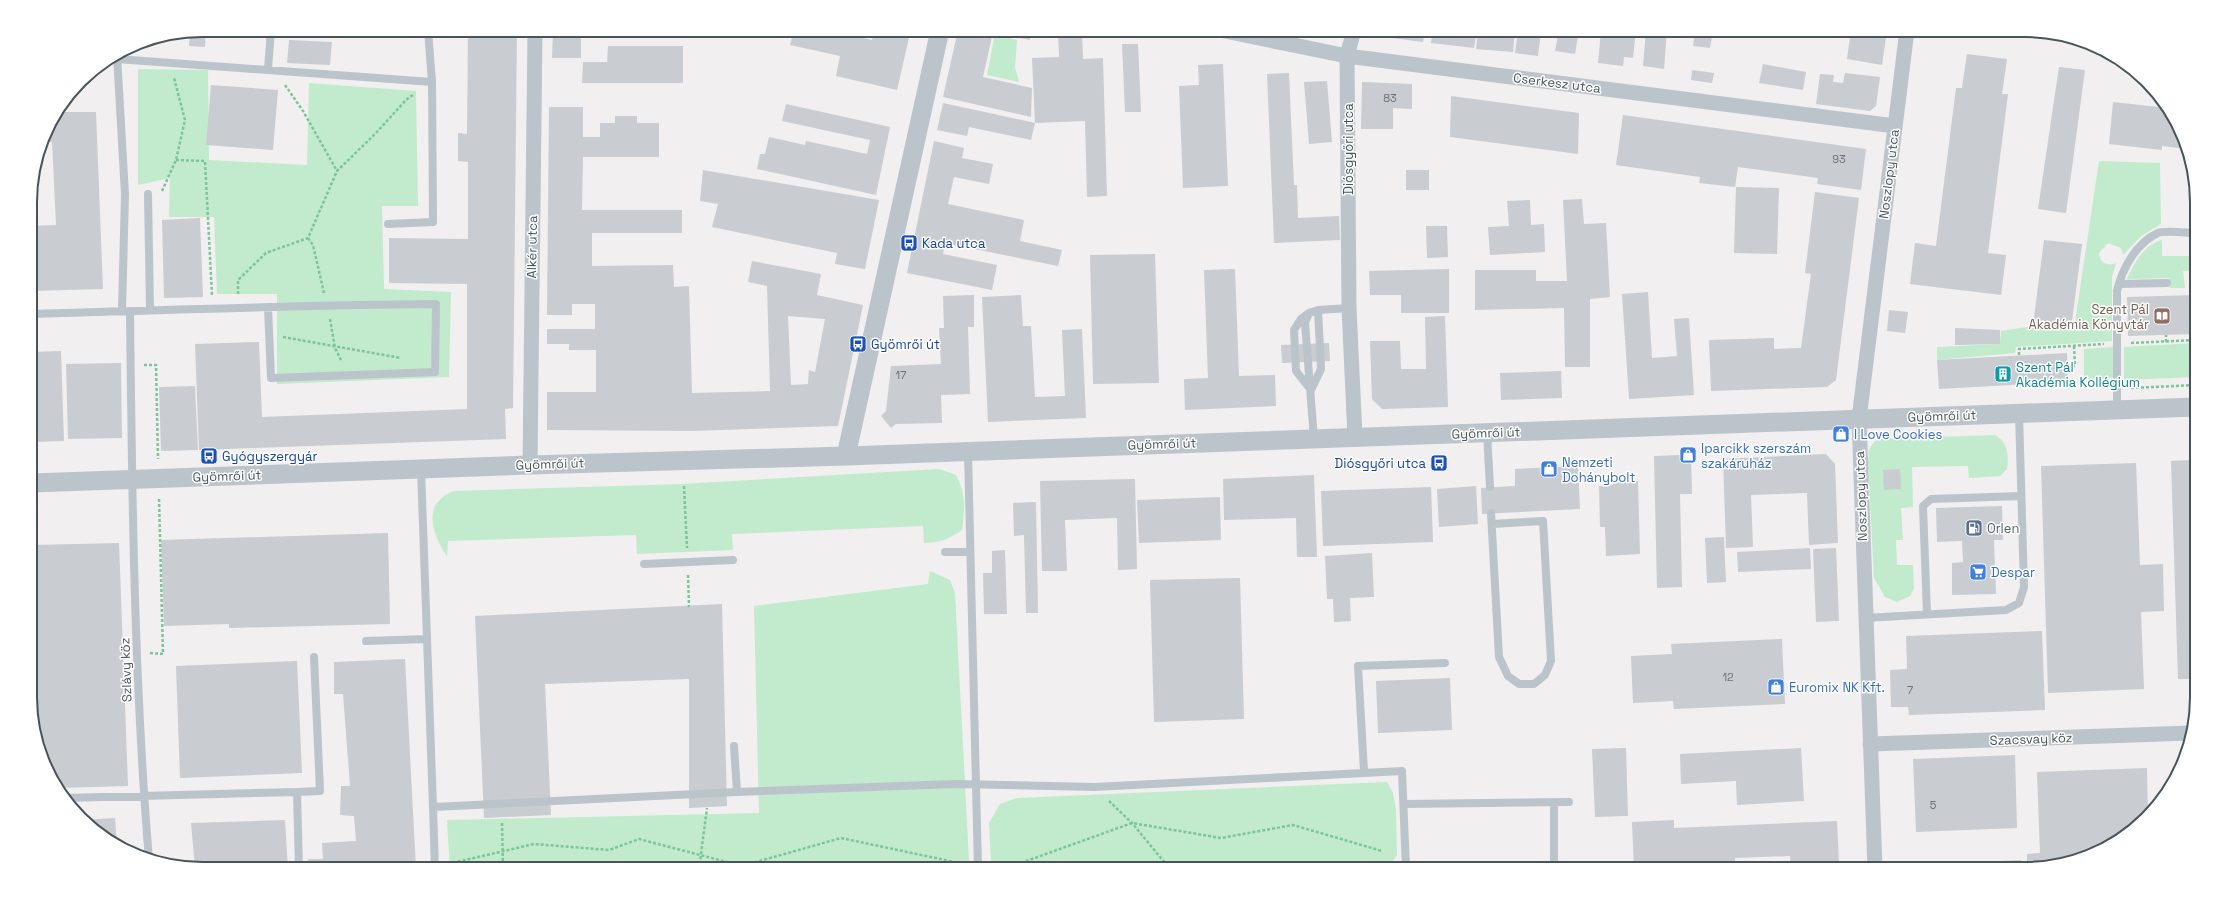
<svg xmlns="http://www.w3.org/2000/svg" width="2227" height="899" viewBox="0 0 2227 899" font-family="'Space Grotesk',sans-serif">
  <rect width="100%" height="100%" fill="#f1efef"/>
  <path fill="#c1ebcc" d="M995,34L1017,40L1015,67L1019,82L987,75Z
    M138,69L208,70L209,160L307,165L309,83L416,91L418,206H382L384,289L451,292L449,377L277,384V294H217L214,217H169L170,178L138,185Z
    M2099,161L2160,163L2161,224L2141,236L2123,255L2121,248L2108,243L2099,253C2100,263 2107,267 2116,263L2112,277V341L2016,347L2015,353L1937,360V347L2000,344L2001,331L2033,326L2074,329Z
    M2162,240V256H2193L2195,271H2183L2185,288H2170L2169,278L2127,279C2133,264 2145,244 2162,240Z
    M2196,343V377L2124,380V347Z
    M2113,347V378L2084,379V349Z
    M1995,435C2008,443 2009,454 2007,469L2000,476L1969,478L1968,466L1912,467L1913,507L1901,508L1903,540H1896L1897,565H1913L1914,588L1910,596L1897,602L1885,597L1874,578L1868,462C1868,451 1869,446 1878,439Z
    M939,469L956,475C966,494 965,509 962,530C949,539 940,543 924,543L923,526L732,534L733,550L637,554L636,535L448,541L447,556C431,533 422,503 454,491L682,484Z
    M930,571L950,580L955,593L969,861L967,869H450L447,820L759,813L754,606L928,584Z
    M1387,782L1393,793L1396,810L1397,855L1387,869H995L991,862L989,823L1000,804L1017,798Z"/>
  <path fill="#c9ccd1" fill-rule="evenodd" d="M200,30H206L205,47L189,46L190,32Z
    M468,30H517L513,408L505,409L506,439L199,450L195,344L259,342L262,417L467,409V284L389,283V238L468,239V162L458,161V133L467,134Z
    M553,30H581V58H552Z
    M794,30H828L872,40L874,30L909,38L897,90L836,76L840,56L790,45Z
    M958,30H1030V40L993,32L983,77L1032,88L1031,117L943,97Z
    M1058,30H1082L1083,59L1103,58L1107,196L1087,197L1085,121L1035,123L1032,58L1059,57Z
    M1393,30H1425L1423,42L1392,38Z
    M1433,30H1477L1474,48L1431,43Z
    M1478,30H1515L1513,52L1476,49Z
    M1518,30L1541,32L1538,56L1515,53Z
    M1559,30H1579L1575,54L1555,51Z
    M1601,30H1636L1633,58L1624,57L1623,66L1598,63Z
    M1646,30H1667L1664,69L1643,66Z
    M1695,30H1713L1710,48L1693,46Z
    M1851,30H1887L1882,65L1847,59Z
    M289,40L332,42L330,65L287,63Z
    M1122,44H1138L1141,112H1125Z
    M608,46H683V83H582L583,62H607Z
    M1967,54L2007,59L2002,94H2008L1988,253L2006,255L2001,295L1910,284L1915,243L1936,246L1956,88H1962Z
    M1223,64L1228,186L1183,188L1179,86L1199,85L1198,65Z
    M1763,64L1806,72L1803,90L1759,83Z
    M2059,67L2085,70L2066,213L2038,209Z
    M1692,70L1714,73L1712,83L1691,80Z
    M1289,73L1294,185H1297L1298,218L1339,216L1340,240L1274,243L1267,74Z
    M1845,73L1880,77L1876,106L1870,111L1816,104L1820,74L1834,75L1833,82L1843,83Z
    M1327,81L1332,142L1309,144L1304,82Z
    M1362,82L1412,84V109L1393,108V129H1361Z
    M211,85L278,90L273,150L206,145Z
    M1451,96L1579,113L1578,154L1450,137Z
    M2113,102L2167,108L2179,126L2186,149L2162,146V150L2109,144Z
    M943,103L1035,123L1031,140L969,127L967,136L937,130Z
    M786,104L890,127L876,195L757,169L760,154H765L769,137L805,145L806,141L867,154L870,140L782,121Z
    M549,107H583V137H600V123H615V116H637V123H659V157H583L582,210H682V233H592V266L673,265L674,287L689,286L692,393L770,391L767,286L748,282L752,261L821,274L817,295L863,305L838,426L693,431L547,430V392H596V350H569V344H547V329H595V304H572V315H547ZM788,316L825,319L815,372L809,370L808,384L791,385Z
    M58,112H96L103,289L31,291V226L56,225L52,142H44L48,126Z
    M1623,115L1866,149L1861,190L1817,184L1818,178L1738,167L1735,187L1699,183L1701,171L1700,177L1616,165Z
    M934,141L964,148L962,158L993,164L989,184L954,177L948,204L1024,220L1020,241L1062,250L1058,266L945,243L943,254L997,265L992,290L907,273Z
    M703,170L879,200L865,269L835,264L837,253L712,227L718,204L700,201Z
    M1406,170H1429V190H1406Z
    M1736,187L1779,188L1777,254L1734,253Z
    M1815,192L1859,198L1836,380L1827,387L1711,391L1709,340L1774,338V349L1801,348L1811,274L1805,273Z
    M1582,199L1584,224L1606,223L1610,297L1590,299V367H1565L1564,308L1475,310V270H1536V281H1567L1563,200Z
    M1530,200L1531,225L1544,224L1545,252L1490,255L1488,227L1509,226L1507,201Z
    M200,218L203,297L164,298L162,220Z
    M1426,226H1447L1448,257L1427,258Z
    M2044,240L2082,244L2071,329L2033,325Z
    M1155,254L1159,383L1093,384L1090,255Z
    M1235,269L1239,376L1275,375L1276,406L1185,410L1184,379L1208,378L1204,270Z
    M1449,269V313H1401V295H1370L1369,271Z
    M1648,292L1652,358L1677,356L1674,319L1689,318L1694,395L1629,399L1622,294Z
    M974,295V327H968L970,394L941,395L942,423L896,424L891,428L881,416L886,411L891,366L941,364L939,328H944L943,296Z
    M1021,295L1023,326H1031L1035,397L1065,396L1062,330L1082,329L1086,418L988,422L982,297Z
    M2196,295V334L2128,336L2127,297Z
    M1889,310L1908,312L1905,333L1887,331Z
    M1445,316L1448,407L1382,409L1372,399L1370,341H1400L1401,369H1426L1425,317Z
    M1955,328L2000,330V344L1955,345Z
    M1329,343L1330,361L1282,363L1281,345Z
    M61,351L64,441L32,442L31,352Z
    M2067,353L2068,382L1939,389L1937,360Z
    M121,363L122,438L68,439L66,364Z
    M1561,371L1562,398L1501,400L1500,373Z
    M195,386L198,450L161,451L159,387Z
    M1826,454L1835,464L1838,543L1809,545L1807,493L1751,495L1753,547L1726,548L1723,459Z
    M1679,455H1691L1692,494H1680L1682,587L1657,588L1654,456Z
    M2193,460L2197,572V679H2178L2171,461Z
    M2136,463L2140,565L2163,564L2164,611L2141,612L2144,689L2048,693L2041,466Z
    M1578,466L1580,509L1482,514L1481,488L1515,486V469Z
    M1900,469L1901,489L1884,490L1883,470Z
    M1314,475L1317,557H1297L1296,518L1224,520L1223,479Z
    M1135,479L1137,569L1118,570L1117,518L1065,520L1067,571H1042L1040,481Z
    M1638,481L1640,554L1606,556L1605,527H1600L1599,486L1613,485V482Z
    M1476,486L1478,524L1439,527L1437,489Z
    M1431,487L1433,542L1323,546L1321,491Z
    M1220,497L1221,540L1139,543L1137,500Z
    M1036,502L1038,613H1026L1024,535L1014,536L1013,503Z
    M2002,506L2003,540H1994L1996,594L1952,595V563L1963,562L1962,541L1937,542L1936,508Z
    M388,533L390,624L229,628V624L164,626L161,540Z
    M1724,537L1726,582L1707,583L1705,538Z
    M119,543L128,786L58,788L48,773L33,730L32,545Z
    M1810,548L1811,569L1738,572L1737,552Z
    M1836,548L1839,621L1816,622L1813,549Z
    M1005,550L1007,614H984L983,573H992V551Z
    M1372,553L1374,597L1350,598L1351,621L1334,622L1333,599H1327L1325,556Z
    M1240,578L1244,719L1154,722L1150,580Z
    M722,604L727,806L689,808V679L545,684L551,815L484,818L475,616Z
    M2042,631L2045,710L1909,715L1908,707H1891L1890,670L1907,669L1906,636Z
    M1782,639L1785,704L1674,709L1673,701L1633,703L1631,656L1672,654L1671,644Z
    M405,659L416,869H309L308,859H323L322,843L356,841L354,816L340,815L341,786H350L343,694H334V662Z
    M297,661L302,773L180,778L176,666Z
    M1450,678L1452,730L1378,733L1376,681Z
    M1626,748L1628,816L1595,817L1592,749Z
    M1801,748L1804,801L1737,805L1736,781L1681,784L1680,754Z
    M2015,755L2017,828L1916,832L1913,759Z
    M2147,768L2148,815L2130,834L2081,860L2027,869V854L2040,853L2037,772Z
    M115,818L117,845L106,840L84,820Z
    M285,820L288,869L195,868L191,823Z
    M1674,820V828L1837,821L1839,861H1820V869H1791L1790,856L1735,858V869H1634L1632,822Z
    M2021,860V869H1979V862Z
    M1971,862V869H1920V864Z"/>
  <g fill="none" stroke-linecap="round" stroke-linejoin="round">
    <path stroke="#7cc598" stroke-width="2.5" stroke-dasharray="3 2" stroke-linecap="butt" d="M285,85L303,111L337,171
      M176,160L205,161L212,295
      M162,191L176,160L185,120L174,78
      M308,238L313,245L324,293
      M238,294V280L266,253L308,238L337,171L376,133L406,100L413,95
      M330,319L335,348L342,362
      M283,337L401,358
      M2166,342V335
      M2131,343L2196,340
      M2019,355V349L2104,344
      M144,365H156L158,459
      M2067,367L2075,366L2074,346
      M2131,388L2196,385
      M684,486L687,548
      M688,575L689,607
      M150,653L163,654L159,498
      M1109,801L1132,823L1170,869
      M502,823L503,869
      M448,864L534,844L609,850L639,839L742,866L841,838L959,863
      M1007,868L1132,823L1221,838L1293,825L1382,851
      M699,869L707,808"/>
    <path stroke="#bbc4ca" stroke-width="8" d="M428,30L432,82
      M117,55L125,194L122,311
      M117,59L432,82L433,222L388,224
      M268,69L271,30
      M148,194L150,310
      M2119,284L2167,283
      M130,311C132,494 134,678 149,860
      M1309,313L1301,319L1294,330L1296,371L1311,390L1321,369L1318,310
      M31,314C166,310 301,305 436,304L435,372L271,378L268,307
      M2117,410V291C2122,269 2136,243 2158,233C2165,230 2187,233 2196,233
      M1487,433L1490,487
      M1314,439L1305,323L1309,313L1318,310L1349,308
      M968,452L978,869
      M421,469L433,807L737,792
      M1491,513L1499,657L1508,676L1519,684H1534L1545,675L1551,661L1543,521L1492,524
      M945,552H970
      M644,564L733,560
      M1927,614L1923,506L1931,499L2021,496
      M1865,618L2006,610L2019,603L2024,587L2019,413
      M366,641L427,639
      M734,746L737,792L955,784L1095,787L1402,771L1406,869
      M1364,771L1358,666L1445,663
      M297,792L320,791L314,657
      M64,798L297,792L299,869
      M1404,804L1569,802
      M433,807L435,869
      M1554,869V803"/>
    <path stroke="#bbc4ca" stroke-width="15" d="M1220,30L1347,56L1895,126
      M1354,30L1347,56L1349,308L1355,437
      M530,465L535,30
      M1870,744L2191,733
      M1875,869L1859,419L1907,30"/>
    <path stroke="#bbc4ca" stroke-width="19" d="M846,456L940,30
      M32,483L530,465L846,456L2196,407"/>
  </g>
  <defs>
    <g id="bus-square" transform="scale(0.9)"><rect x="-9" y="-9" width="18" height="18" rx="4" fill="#1a4fb4" stroke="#fff"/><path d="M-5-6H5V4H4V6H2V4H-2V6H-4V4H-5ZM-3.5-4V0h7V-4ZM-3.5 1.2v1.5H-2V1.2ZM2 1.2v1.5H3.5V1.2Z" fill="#fff"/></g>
    <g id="library-square" transform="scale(0.9)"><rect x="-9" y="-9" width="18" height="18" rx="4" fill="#8d6e63" stroke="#fff"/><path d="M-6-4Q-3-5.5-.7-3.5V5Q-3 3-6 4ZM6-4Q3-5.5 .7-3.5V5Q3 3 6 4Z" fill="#fff"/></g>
    <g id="building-square" transform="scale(0.9)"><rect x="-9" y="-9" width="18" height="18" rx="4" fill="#0f9aa8" stroke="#fff"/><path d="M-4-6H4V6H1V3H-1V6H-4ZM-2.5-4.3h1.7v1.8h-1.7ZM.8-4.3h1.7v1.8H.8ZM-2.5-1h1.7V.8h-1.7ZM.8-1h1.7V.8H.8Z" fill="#fff"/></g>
    <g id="shop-square" transform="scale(0.9)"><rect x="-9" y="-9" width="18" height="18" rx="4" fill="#3f7fe0" stroke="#fff"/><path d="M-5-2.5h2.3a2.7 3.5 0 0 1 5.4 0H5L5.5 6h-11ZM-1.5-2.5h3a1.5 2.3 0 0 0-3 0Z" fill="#fff"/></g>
    <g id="fuel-square" transform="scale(0.9)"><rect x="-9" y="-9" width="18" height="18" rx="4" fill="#5c6f8a" stroke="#fff"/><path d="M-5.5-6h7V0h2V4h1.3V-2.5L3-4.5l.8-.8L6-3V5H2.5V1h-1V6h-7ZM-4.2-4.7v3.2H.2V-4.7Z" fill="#fff"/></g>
    <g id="supermarket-square" transform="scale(0.9)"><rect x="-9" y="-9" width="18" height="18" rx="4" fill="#3f7fe0" stroke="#fff"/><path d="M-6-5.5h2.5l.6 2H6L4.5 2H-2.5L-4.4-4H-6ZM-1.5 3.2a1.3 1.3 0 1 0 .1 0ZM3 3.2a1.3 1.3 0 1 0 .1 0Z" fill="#fff"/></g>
  </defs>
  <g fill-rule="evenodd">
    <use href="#bus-square" x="909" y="243"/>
    <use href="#library-square" x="2162" y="316"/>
    <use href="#bus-square" x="858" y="344"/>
    <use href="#building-square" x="2003" y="374"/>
    <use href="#shop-square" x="1841" y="434"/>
    <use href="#shop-square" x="1688" y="455"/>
    <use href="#bus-square" x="209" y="456"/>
    <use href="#bus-square" x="1439" y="463"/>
    <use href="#shop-square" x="1549" y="469"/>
    <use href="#fuel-square" x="1974" y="528"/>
    <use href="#supermarket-square" x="1978" y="572"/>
    <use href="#shop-square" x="1776" y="687"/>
  </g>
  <g text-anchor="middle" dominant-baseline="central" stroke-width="3" stroke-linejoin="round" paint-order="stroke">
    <g font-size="11" fill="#687278">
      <text x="1390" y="98">83</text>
      <text x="1839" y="159">93</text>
      <text x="901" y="375">17</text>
      <text x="1728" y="677">12</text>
      <text x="1910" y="690">7</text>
      <text x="1933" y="805">5</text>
    </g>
    <g font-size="13" fill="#48545a" stroke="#fff">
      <text transform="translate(1557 83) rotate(7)">Cserkesz utca</text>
      <text transform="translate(1348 149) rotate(-90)">Diósgyőri utca</text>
      <text transform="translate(1889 174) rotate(-83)">Noszlopy utca</text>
      <text transform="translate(532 247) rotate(-89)">Alkér utca</text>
      <text transform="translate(1942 416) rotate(-2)">Gyömrői út</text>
      <text transform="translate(1486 433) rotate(-2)">Gyömrői út</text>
      <text transform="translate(1162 444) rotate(-2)">Gyömrői út</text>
      <text transform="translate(550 464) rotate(-2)">Gyömrői út</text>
      <text transform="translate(227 476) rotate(-2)">Gyömrői út</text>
      <text transform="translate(1861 496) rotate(-92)">Noszlopy utca</text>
      <text transform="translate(126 670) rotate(-92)">Szlávy köz</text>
      <text transform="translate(2031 739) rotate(-2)">Szacsvay köz</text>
    </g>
    <g font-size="13" fill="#164399" stroke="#fff" text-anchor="start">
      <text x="922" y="243">Kada utca</text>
      <text x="871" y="344">Gyömrői út</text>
      <text x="222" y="456">Gyógyszergyár</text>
      <text x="1426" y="463" text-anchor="end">Diósgyőri utca</text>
    </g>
    <g font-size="13" fill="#785e54" stroke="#fff" text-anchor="end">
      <text x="2149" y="309">Szent Pál<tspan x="2149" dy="15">Akadémia Könyvtár</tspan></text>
    </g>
    <g font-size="13" fill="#0d838f" stroke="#fff" text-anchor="start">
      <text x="2016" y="367">Szent Pál<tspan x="2016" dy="15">Akadémia Kollégium</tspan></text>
    </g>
    <g font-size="13" fill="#366cbe" stroke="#fff" text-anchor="start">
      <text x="1854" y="434">I Love Cookies</text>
      <text x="1701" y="448">Iparcikk szerszám<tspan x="1701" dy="15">szakáruház</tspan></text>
      <text x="1562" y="462">Nemzeti<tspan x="1562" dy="15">Dohánybolt</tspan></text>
      <text x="1991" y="572">Despar</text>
      <text x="1789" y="687">Euromix NK Kft.</text>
    </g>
    <g font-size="13" fill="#4e5e75" stroke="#fff" text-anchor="start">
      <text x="1987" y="528">Orlen</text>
    </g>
  </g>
  <path d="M0 0H2227V899H0ZM202 37H2025A165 165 0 0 1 2190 202V697A165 165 0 0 1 2025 862H202A165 165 0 0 1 37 697V202A165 165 0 0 1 202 37Z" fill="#fff" fill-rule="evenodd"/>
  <path fill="none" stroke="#48545a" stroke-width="2" d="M202 37H2025A165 165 0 0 1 2190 202V697A165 165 0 0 1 2025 862H202A165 165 0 0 1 37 697V202A165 165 0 0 1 202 37Z"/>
</svg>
